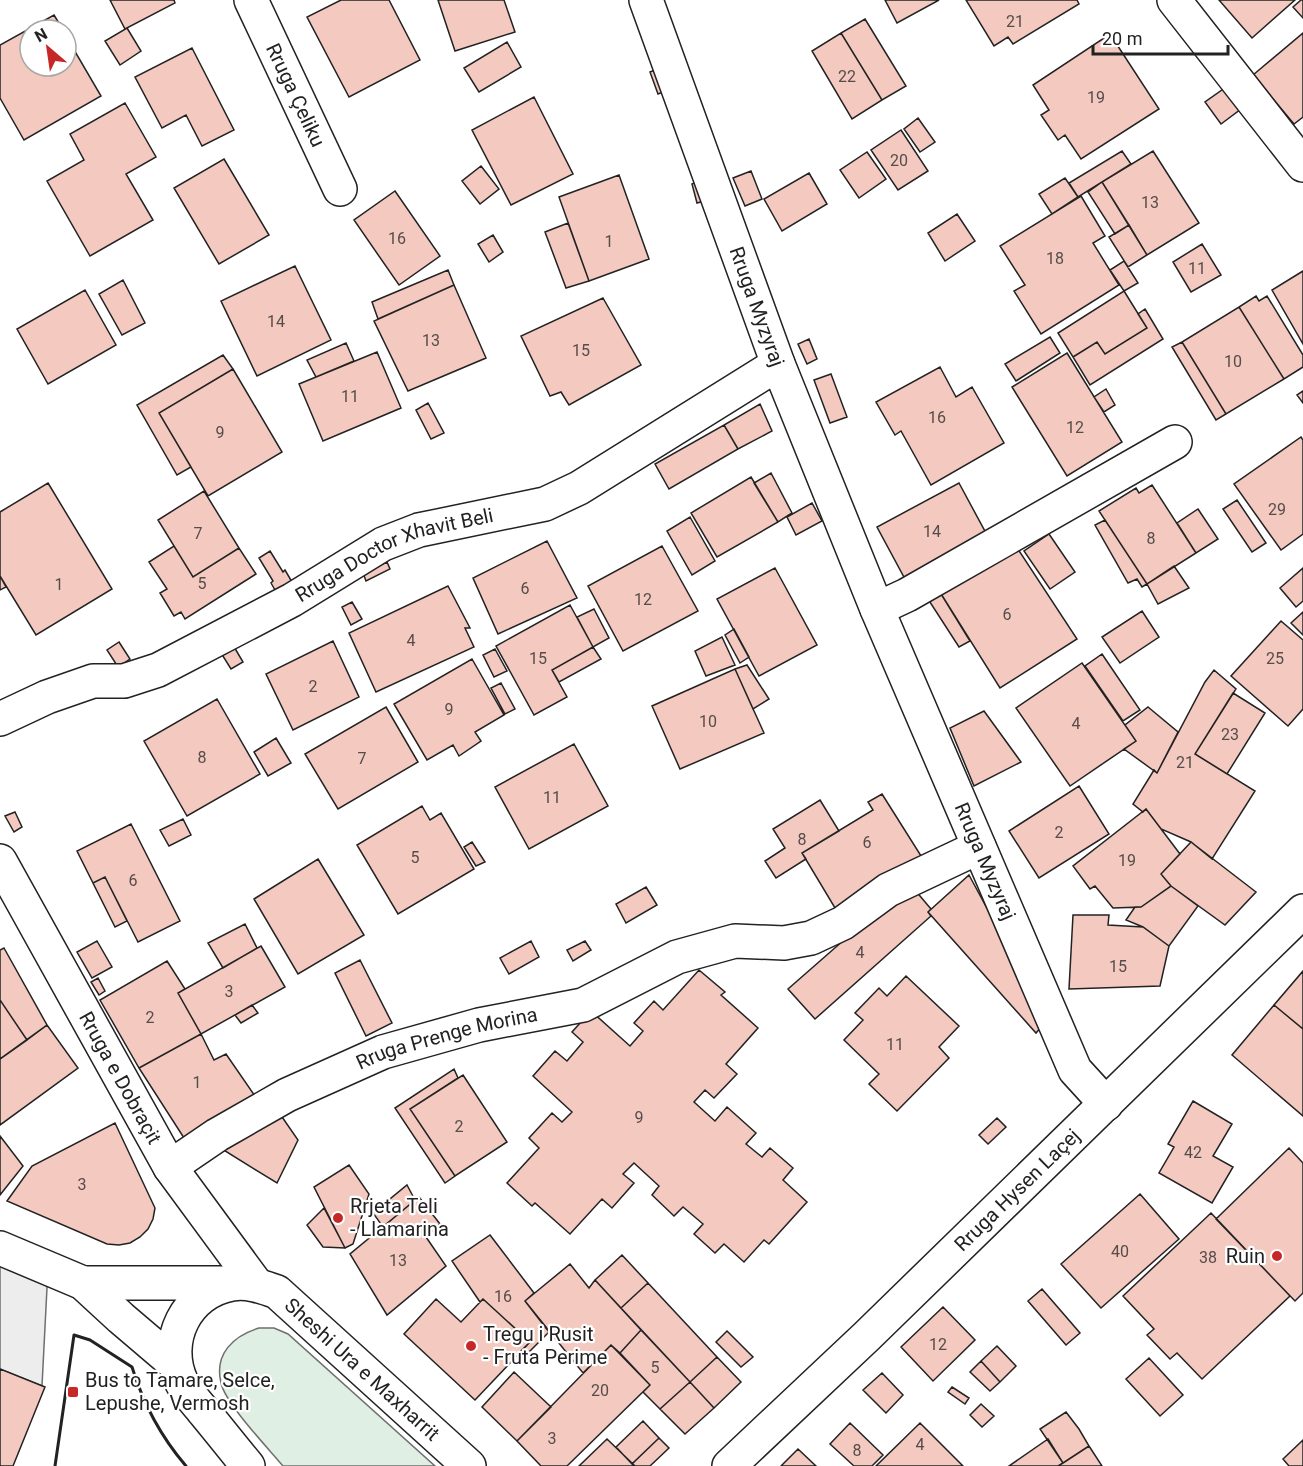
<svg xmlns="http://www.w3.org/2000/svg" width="1303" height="1466" viewBox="0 0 1303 1466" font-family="Roboto,sans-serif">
  <rect width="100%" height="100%" fill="#fff"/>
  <path fill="#e0efe3" stroke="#6f6f6f" stroke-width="1.5" d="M259,1328H274L288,1334L435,1466H283C268,1448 225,1403 221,1383C214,1354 233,1336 259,1328Z"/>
  <path fill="#ededed" stroke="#6f6f6f" stroke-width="1.5" d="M0,1248L48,1268L42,1386L0,1369Z"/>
  <path fill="#f3c9c0" stroke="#222" stroke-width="1.5" d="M110,0H174L175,3L125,29Z
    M341,0H389L420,60L349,97L307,17Z
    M438,0H504L515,32L455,51Z
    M885,0H939L897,23Z
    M966,0H1077L1079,4L1013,44L1008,37L994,46Z
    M1219,0H1295L1252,38Z
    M1301,0H1303V18L1293,7Z
    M54,15L63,30H30V66H66V36L101,96L24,140L0,98V45Z
    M865,19L906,86L882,100L841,33Z
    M127,28L141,51L120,65L105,41Z
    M841,33L882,100L852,119L812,51Z
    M1303,33V117L1294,124L1253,75Z
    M1110,34L1159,109L1081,159L1065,135L1058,140L1041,115L1049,110L1033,85Z
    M507,42L521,67L479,92L464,68Z
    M192,48L234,130L202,146L186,115L162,128L135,77Z
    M663,67L671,89L658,94L650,72Z
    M1229,85L1245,106L1221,124L1205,102Z
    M534,97L573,174L511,205L472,130Z
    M125,103L156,157L126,174L153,220L90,256L47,181L84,160L70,134Z
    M918,118L935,142L920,152L904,129Z
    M901,130L928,171L898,190L871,150Z
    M1122,151L1131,164L1078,197L1069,183Z
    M1153,151L1199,223L1147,255L1102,182Z
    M867,152L886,179L859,198L840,170Z
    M224,159L269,235L219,264L174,188Z
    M481,166L499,189L480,204L462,181Z
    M751,171L762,199L745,206L733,178Z
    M809,173L827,204L782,231L764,199Z
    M619,175L649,259L589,281L559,197Z
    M1065,178L1078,197L1052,214L1039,194Z
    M702,180L708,200L697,203L692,184Z
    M1102,182L1129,225L1115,234L1088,192Z
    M395,191L440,256L399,285L354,220Z
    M1081,196L1105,236L1093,243L1119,285L1041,334L1014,291L1025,285L1000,246Z
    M957,214L975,241L945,261L928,233Z
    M568,223L589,281L566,288L545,232Z
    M1129,225L1147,255L1128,267L1109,237Z
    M493,235L503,252L489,262L478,244Z
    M1202,244L1221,275L1191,292L1173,262Z
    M1124,261L1138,283L1124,291L1110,270Z
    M295,266L331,340L257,376L221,301Z
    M448,270L454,285L378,319L372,302Z
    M1303,271V344L1272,290Z
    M123,280L145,323L122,335L99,294Z
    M454,285L486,358L408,391L374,321Z
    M85,290L116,345L48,384L17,329Z
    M1124,291L1147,328L1105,354L1097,342L1073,357L1058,333Z
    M1256,296L1259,301L1267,296L1303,355V367L1284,379L1239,307Z
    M603,298L641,365L569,405L561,392L550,396L521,336Z
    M1239,307L1284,379L1226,414L1182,342Z
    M1145,309L1163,339L1090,385L1073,357L1097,342L1105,354L1147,328L1138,314Z
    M1050,337L1060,353L1016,381L1005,364Z
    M809,339L817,359L807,364L798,344Z
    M1182,342L1226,414L1216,420L1172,347Z
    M346,343L354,361L316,377L307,360Z
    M377,352L401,408L323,441L299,384Z
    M1067,353L1122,442L1067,476L1012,387Z
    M223,355L233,369L159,413L191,467L177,475L137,405Z
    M940,367L956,397L972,387L1004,443L931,485L901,431L895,435L876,402Z
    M233,369L282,452L208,496L159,413Z
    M831,374L847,417L830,423L814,380Z
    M1106,389L1115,405L1104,412L1094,397Z
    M1303,391V403L1297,395Z
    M428,403L444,433L431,439L416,410Z
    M760,404L772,431L738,449L724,425Z
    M724,425L738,449L669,489L655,464Z
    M1301,437L1303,440V534L1281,550L1234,484Z
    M771,473L792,513L778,522L754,483Z
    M751,477L778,522L717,557L691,513Z
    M48,483L112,589L36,635L0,576V512Z
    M959,483L987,535L905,579L877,527Z
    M1152,485L1196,553L1147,584L1099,511L1136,488L1139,493Z
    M204,491L239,548L193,577L158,520Z
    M1237,500L1266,543L1252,552L1223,509Z
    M812,503L822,521L796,535L787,517Z
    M1198,509L1218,539L1196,553L1177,523Z
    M690,517L715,561L692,575L667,531Z
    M1105,520L1147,584L1142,587L1137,579L1128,583L1095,525Z
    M1049,534L1075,572L1050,589L1024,551Z
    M547,541L577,598L498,634L473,578Z
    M1014,543L1077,639L1000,688L938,589Z
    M174,546L193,577L239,548L256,574L185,619L181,612L174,616L160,593L167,589L149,562Z
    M662,546L698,611L623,651L588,586Z
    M270,551L283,572L285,570L295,587L279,597L271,583L273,581L259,558Z
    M387,562L390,569L366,581L363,573Z
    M1174,566L1189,588L1158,604L1147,584Z
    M775,568L817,645L759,676L717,599Z
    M1303,568V601L1296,607L1280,588Z
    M0,576L6,587L0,590Z
    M448,586L470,628H465L474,647L376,692L349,633Z
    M938,589L970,641L959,647L926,596Z
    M352,602L362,619L351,625L342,607Z
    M570,605L593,647L552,670L567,697L534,715L496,646Z
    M594,609L609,638L593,647L577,617Z
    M1142,611L1159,637L1120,663L1102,637Z
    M1303,612V635L1291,623Z
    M1281,621L1303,640V709L1288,726L1231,676Z
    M734,629L749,657L740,663L725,635Z
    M722,637L735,665L706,676L695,651Z
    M333,641L359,697L293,730L266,674Z
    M119,642L130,659L118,667L107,650Z
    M233,645L243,662L231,669L221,653Z
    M593,647L601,659L559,682L552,670Z
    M495,649L507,671L494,677L483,655Z
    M1102,654L1140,710L1123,721L1085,666Z
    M472,659L504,715L475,732L481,741L459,756L453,745L427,760L394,704Z
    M1082,663L1136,741L1070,786L1016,708Z
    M747,665L769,699L753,709L735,669Z
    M735,669L764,733L680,769L652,706Z
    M1214,670L1236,689L1195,754L1255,791L1212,859L1191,842L1161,829L1146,809L1143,812L1133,804L1154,770L1157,773L1205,682Z
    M501,683L515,709L505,714L491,688Z
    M1233,693L1265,713L1227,774L1195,754Z
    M217,699L260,774L187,816L144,741Z
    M386,707L418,762L338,809L305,754Z
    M1148,707L1178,732L1157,773L1124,749L1136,741L1125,725Z
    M984,711L1021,762L974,786L950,728Z
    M276,738L291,763L268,776L254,752Z
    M574,744L608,806L529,849L495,787Z
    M1079,786L1109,834L1039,878L1009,831Z
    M882,794L923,859L838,913L802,853L873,810L868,802Z
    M820,800L839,831L802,853L806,859L776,878L765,861L785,848L773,829Z
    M422,806L430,820L441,813L474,869L398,914L357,845Z
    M1146,809L1180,854L1161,874L1171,886L1141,907L1113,908L1095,886L1090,889L1073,866Z
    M15,812L22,827L14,832L5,816Z
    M183,819L191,835L169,846L160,830Z
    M131,824L180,921L138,942L105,877L93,883L77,851Z
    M472,842L485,862L476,866L464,847Z
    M1191,842L1256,892L1225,925L1171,886L1161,874Z
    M318,859L364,935L298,974L254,899Z
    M969,875L1030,988L1042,1026L1036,1033L928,912Z
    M105,877L127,921L115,927L93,883Z
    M909,883L931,909L928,912L931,916L815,1019L788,989Z
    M1171,886L1198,906L1169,946L1143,927L1126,920L1135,907H1141Z
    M646,887L657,905L626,923L616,904Z
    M1073,915H1109L1108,925L1143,927L1169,946L1160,986L1069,989Z
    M245,924L257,948L223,968L208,943Z
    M97,941L112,967L92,978L77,952Z
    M531,941L539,957L509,974L500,958Z
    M585,941L591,950L573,961L567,950Z
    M261,946L285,987L201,1034L178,993Z
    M4,948L47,1025L27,1040L0,1000V950Z
    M360,960L392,1023L366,1036L335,973Z
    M167,961L185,989L178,993L201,1034L139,1068L100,1000Z
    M699,970L725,992L721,995L758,1028L726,1064L737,1074L714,1098L705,1090L694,1102L715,1121L727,1107L756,1133L746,1144L762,1157L770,1148L793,1168L783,1180L807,1202L769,1244L764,1240L744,1262L724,1244L715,1253L694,1234L703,1224L683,1207L674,1216L652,1195L659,1186L634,1163L623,1174L634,1183L612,1208L602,1199L570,1234L535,1203L532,1206L507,1183L539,1148L529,1138L552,1113L562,1122L572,1112L533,1076L555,1051L567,1061L583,1042L572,1032L591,1011L630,1046L643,1031L634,1023L654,1001L663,1010Z
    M1303,971V1029L1274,1005Z
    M906,976L959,1026L939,1047L949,1058L897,1111L869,1084L879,1074L844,1040L863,1020L855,1013L879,988L887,996Z
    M98,978L105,991L99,995L91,982Z
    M0,1000L27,1040L0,1059Z
    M252,1005L258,1013L241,1023L235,1015Z
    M1274,1005L1303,1029V1116L1232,1055Z
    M47,1025L78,1068L0,1125V1059Z
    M201,1034L214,1060L226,1054L255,1096L184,1138L139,1068Z
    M454,1069L458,1078L410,1109L455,1176L445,1183L395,1108Z
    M463,1075L507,1142L455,1176L410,1109Z
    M1193,1101L1232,1124L1213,1156L1233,1167L1212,1203L1159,1173L1174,1147L1168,1144Z
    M280,1114L298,1140L277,1183L222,1149Z
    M997,1118L1006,1127L988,1144L979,1135Z
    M115,1123L155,1208L153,1219L148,1229L140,1237L130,1243L119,1245L107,1244L7,1201L32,1166Z
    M0,1136L23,1166L0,1195Z
    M1289,1148L1303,1163V1293L1295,1301L1216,1219Z
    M349,1165L369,1194L353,1244L345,1248L314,1187Z
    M407,1185L415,1200L383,1227L373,1213Z
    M1140,1194L1179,1239L1101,1308L1061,1264Z
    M419,1197L440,1224L426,1237L446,1266L387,1315L350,1254Z
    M324,1208L345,1248L323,1247L307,1225Z
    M1211,1213L1290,1296L1202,1379L1177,1353L1170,1359L1147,1335L1154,1329L1123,1296Z
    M490,1235L534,1293L525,1301L549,1332L526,1355L521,1351L530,1342L483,1299L480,1302L452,1261Z
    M622,1255L648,1283L621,1308L595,1280Z
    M570,1264L589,1288L595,1280L641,1330L620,1353L611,1345L583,1373L525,1301Z
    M648,1283L717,1357L690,1382L621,1308Z
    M1042,1289L1080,1333L1066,1345L1028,1301Z
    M436,1299L461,1322L483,1299L530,1342L475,1400L404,1334Z
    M943,1307L975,1340L933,1381L901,1347Z
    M641,1330L690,1382L660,1409L643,1392L650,1385L620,1353Z
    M727,1331L753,1357L741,1367L716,1342Z
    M611,1345L650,1385L567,1466H541L517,1441Z
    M997,1346L1016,1366L1000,1382L981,1361Z
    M717,1357L741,1382L714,1408L690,1382Z
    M1149,1358L1183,1395L1160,1416L1126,1379Z
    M981,1361L1000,1382L990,1391L970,1372Z
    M0,1369L45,1387L13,1466H0Z
    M514,1372L551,1407L517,1441L482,1407Z
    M882,1373L903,1395L886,1413L863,1390Z
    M690,1382L714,1408L685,1434L660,1409Z
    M952,1387L969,1398L965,1404L948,1392Z
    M981,1404L994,1416L982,1427L970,1415Z
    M1066,1412L1079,1429L1089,1446L1063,1463L1040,1429Z
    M643,1421L659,1438L632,1464L616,1447Z
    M850,1423L883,1455L872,1466H854L830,1444Z
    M920,1423L963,1466H876Z
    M659,1438L669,1448L650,1466H635L632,1464Z
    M607,1439L635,1466H579Z
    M1048,1439L1063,1463L1058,1466H1009Z
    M1303,1440V1466H1289L1283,1459Z
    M1089,1446L1102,1466H1058L1063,1463Z
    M798,1449L816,1466H781Z"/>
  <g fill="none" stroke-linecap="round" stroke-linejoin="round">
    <g stroke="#222" stroke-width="36">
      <g id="street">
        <path id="s1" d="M251,0L340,189"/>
        <path id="s2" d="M646,0L778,364L877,609L1075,1070L1106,1104"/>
        <path d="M1174,0L1303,165"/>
        <path d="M877,609L907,595L1175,442"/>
        <path id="s3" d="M0,719L47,697L93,681H124L158,670L292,600L383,544L419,530L545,504L579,488L778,364"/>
        <path id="s4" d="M170,1167L217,1135L287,1095L383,1052L479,1025L583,1005L677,957L735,941L784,943L811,938L843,923L888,890L979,847"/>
      </g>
    </g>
    <g stroke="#222" stroke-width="36">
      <g id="secondary">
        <path id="s5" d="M0,861L170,1167L256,1284"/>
        <path id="s6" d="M729,1466L867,1336L1303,911"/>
      </g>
    </g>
    <g stroke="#222" stroke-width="36">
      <g id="primary">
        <path d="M0,1248L83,1283L121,1318L175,1364"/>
        <path d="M83,1283H229"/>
        <path id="s7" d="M248,1466C233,1448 219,1430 204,1412C197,1403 187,1393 182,1383C162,1341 186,1292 232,1284C247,1281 263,1287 277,1292L469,1466"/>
      </g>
    </g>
    <use href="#street" stroke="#fff" stroke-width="33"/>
    <use href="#secondary" stroke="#fff" stroke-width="33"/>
    <use href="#primary" stroke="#fff" stroke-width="33"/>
    <path stroke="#222" stroke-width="3" d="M55,1466L74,1335L90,1340L132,1367C143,1403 162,1438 186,1466"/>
  </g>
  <g fill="#c62828" stroke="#fff" stroke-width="2">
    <circle cx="338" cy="1218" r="6"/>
    <circle cx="1277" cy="1256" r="6"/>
    <circle cx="471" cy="1346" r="6"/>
    <rect x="67" y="1386" width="12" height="12" rx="3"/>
  </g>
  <g text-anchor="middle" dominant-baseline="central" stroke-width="4.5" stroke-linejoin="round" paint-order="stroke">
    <g font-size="16" fill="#564c4a">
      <text x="1015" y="21">21</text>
      <text x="847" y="76">22</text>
      <text x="1096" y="97">19</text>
      <text x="899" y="160">20</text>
      <text x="1150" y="202">13</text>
      <text x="397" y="238">16</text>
      <text x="609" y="241">1</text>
      <text x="1055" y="258">18</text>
      <text x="1197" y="268">11</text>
      <text x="276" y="321">14</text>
      <text x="431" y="340">13</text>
      <text x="581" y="350">15</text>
      <text x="1233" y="361">10</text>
      <text x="350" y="396">11</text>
      <text x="937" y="417">16</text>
      <text x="1075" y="427">12</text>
      <text x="220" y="432">9</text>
      <text x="1277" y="509">29</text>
      <text x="932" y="531">14</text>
      <text x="198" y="533">7</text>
      <text x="1151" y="538">8</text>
      <text x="202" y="583">5</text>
      <text x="59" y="584">1</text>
      <text x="525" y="588">6</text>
      <text x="643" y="599">12</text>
      <text x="1007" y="614">6</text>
      <text x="411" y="640">4</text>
      <text x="538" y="658">15</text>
      <text x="1275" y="658">25</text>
      <text x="313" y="686">2</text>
      <text x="449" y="709">9</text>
      <text x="708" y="721">10</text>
      <text x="1076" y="723">4</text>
      <text x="1230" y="734">23</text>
      <text x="202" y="757">8</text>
      <text x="362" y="758">7</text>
      <text x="1185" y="762">21</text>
      <text x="552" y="797">11</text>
      <text x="1059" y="832">2</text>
      <text x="802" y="839">8</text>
      <text x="867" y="842">6</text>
      <text x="415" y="857">5</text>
      <text x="1127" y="860">19</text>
      <text x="133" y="880">6</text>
      <text x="860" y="952">4</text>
      <text x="1118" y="966">15</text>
      <text x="229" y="991">3</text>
      <text x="150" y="1017">2</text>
      <text x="895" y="1044">11</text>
      <text x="197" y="1082">1</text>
      <text x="639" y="1117">9</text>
      <text x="459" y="1126">2</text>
      <text x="1193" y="1152">42</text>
      <text x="82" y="1184">3</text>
      <text x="1120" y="1251">40</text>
      <text x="1208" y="1257">38</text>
      <text x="398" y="1260">13</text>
      <text x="503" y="1296">16</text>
      <text x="938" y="1344">12</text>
      <text x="655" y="1367">5</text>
      <text x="600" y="1390">20</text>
      <text x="552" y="1438">3</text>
      <text x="920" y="1444">4</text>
      <text x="857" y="1450">8</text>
    </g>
    <g font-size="20" fill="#222" stroke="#fff">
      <text stroke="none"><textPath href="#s1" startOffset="105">Rruga Çeliku</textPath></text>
      <text stroke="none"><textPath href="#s2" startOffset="326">Rruga Myzyraj</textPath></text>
      <text stroke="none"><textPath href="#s3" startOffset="432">Rruga Doctor Xhavit Beli</textPath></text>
      <text stroke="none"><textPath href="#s2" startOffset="926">Rruga Myzyraj</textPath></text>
      <text stroke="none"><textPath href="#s4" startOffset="308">Rruga Prenge Morina</textPath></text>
      <text stroke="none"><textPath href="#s5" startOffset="248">Rruga e Dobraçit</textPath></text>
      <text stroke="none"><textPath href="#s6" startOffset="399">Rruga Hysen Laçej</textPath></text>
      <text stroke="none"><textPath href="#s7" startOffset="396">Sheshi Ura e Maxharrit</textPath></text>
    </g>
    <g font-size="20" fill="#222" stroke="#fff" text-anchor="start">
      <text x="350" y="1206">Rrjeta Teli<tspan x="350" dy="23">- Llamarina</tspan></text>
      <text x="1265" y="1256" text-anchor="end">Ruin</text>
      <text x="483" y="1334">Tregu i Rusit<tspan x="483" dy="23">- Fruta Perime</tspan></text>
      <text x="85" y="1380">Bus to Tamare, Selce,<tspan x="85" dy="23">Lepushe, Vermosh</tspan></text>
    </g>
  </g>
  <g transform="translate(48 48) rotate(331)"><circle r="28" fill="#ffffff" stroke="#a7a7a7" stroke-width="1.5"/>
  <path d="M0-4.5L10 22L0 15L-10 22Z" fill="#c62828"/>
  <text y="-9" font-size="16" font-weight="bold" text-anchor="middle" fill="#222222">N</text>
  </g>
  <path d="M1093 45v9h135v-9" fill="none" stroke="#222222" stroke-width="3"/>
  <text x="1102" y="45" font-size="18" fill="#222222" stroke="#ffffff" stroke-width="4.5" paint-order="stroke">20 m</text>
</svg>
